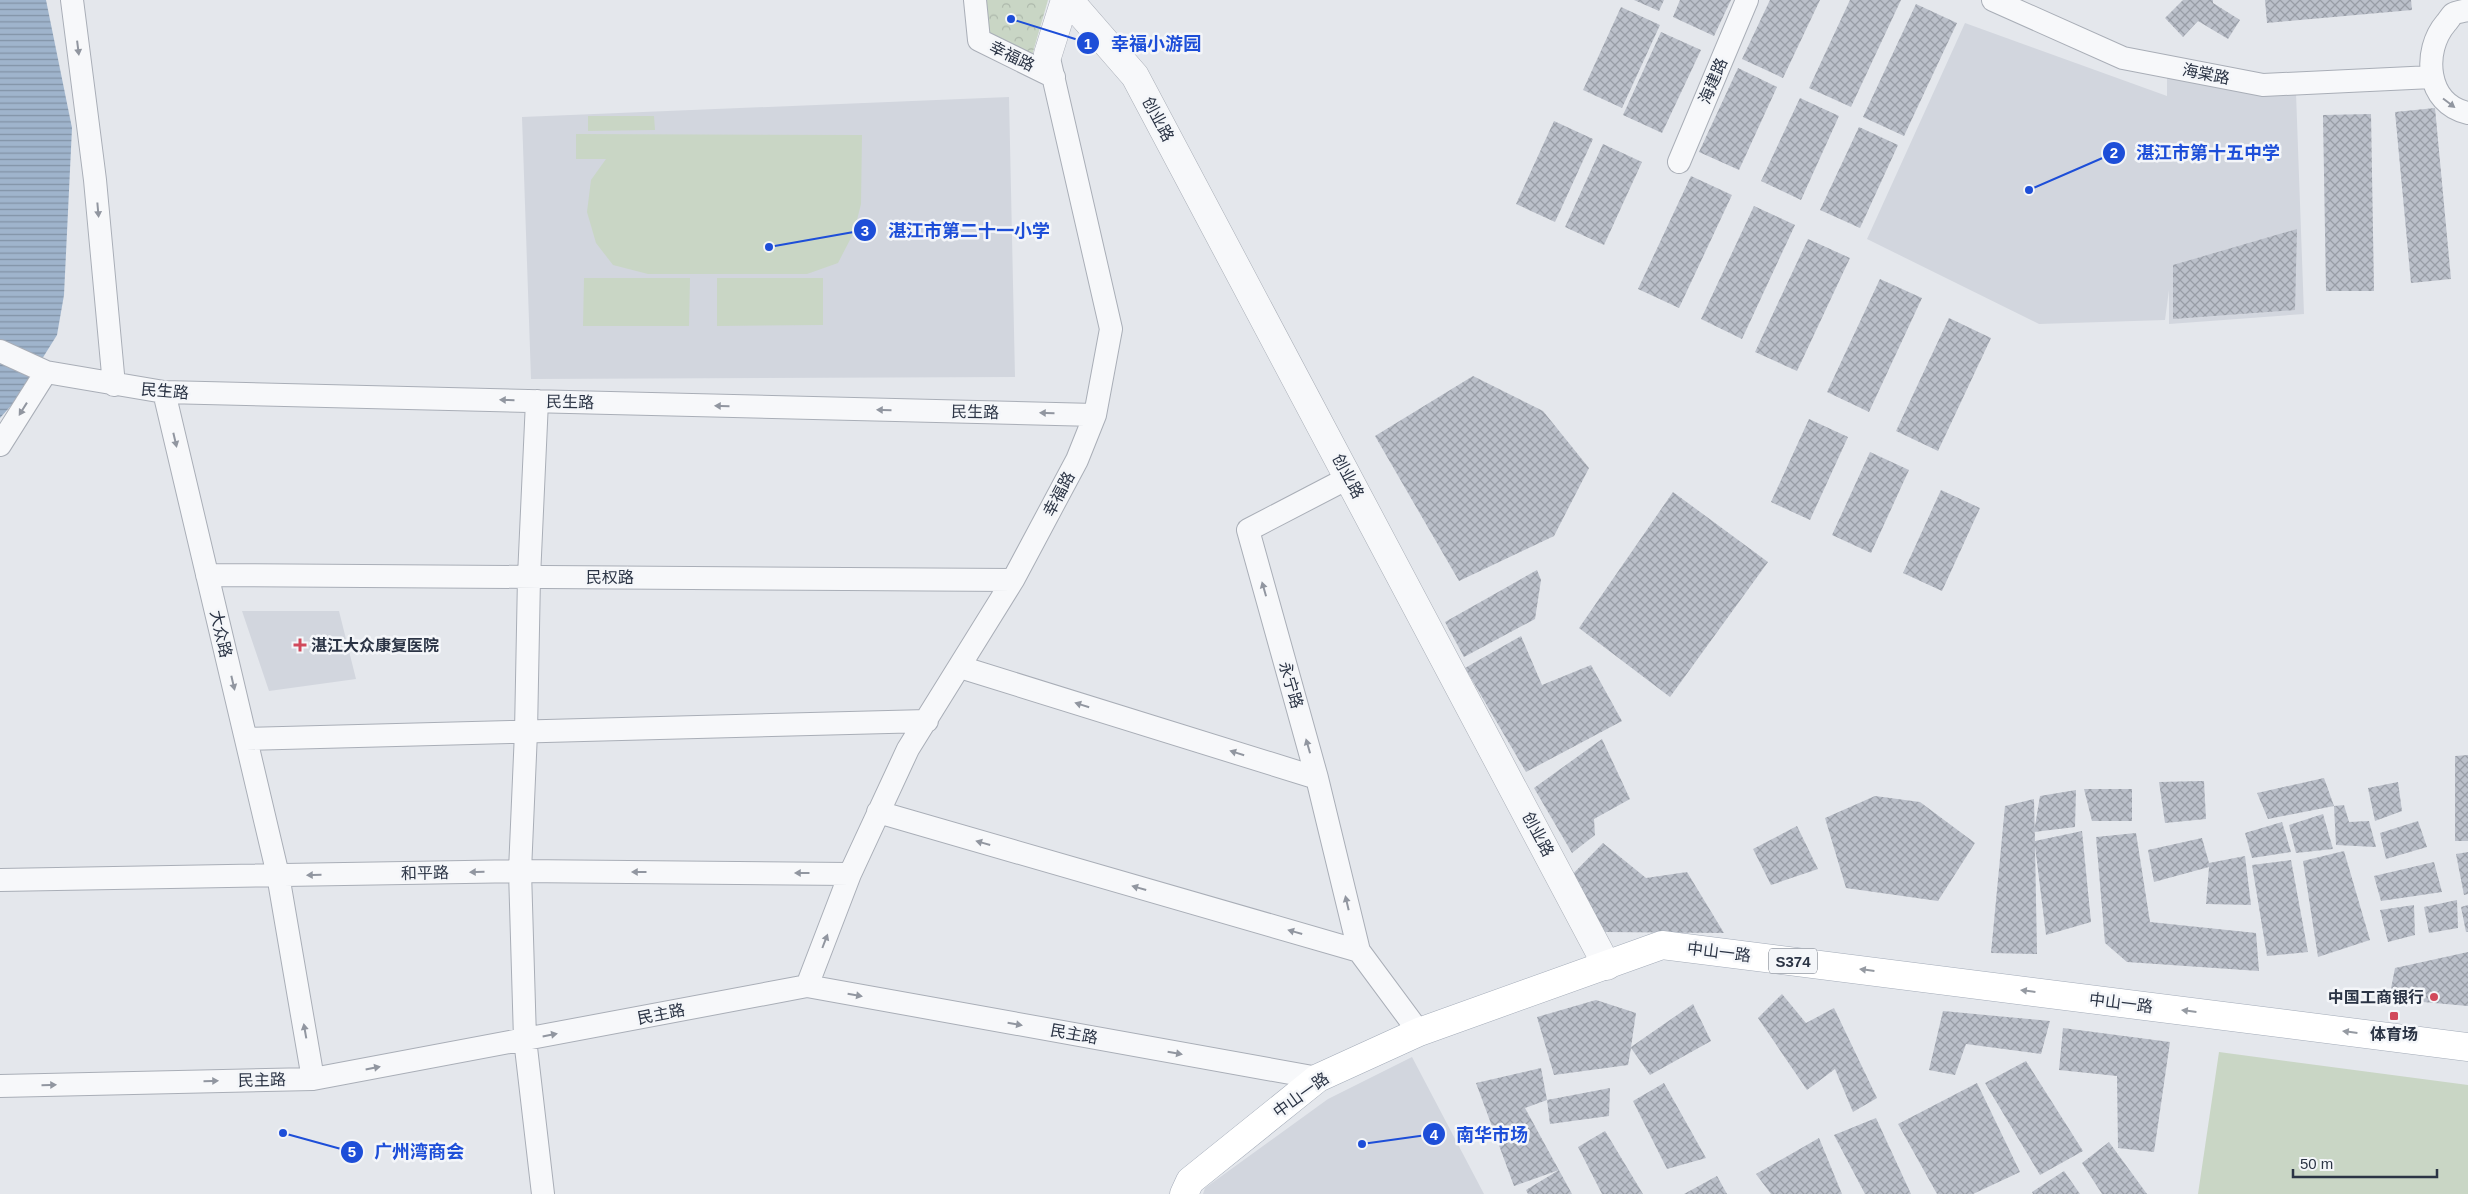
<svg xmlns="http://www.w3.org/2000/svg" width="2468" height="1194" viewBox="0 0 2468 1194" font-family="Helvetica,'Noto Sans SC',sans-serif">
  <defs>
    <pattern id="park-crowns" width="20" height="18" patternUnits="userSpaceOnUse" patternTransform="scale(1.25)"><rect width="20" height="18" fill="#c9d6c5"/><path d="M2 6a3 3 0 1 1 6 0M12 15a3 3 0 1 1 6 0" fill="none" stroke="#adb8ab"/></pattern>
    <pattern id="water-rules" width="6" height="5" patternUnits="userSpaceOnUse" patternTransform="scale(1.25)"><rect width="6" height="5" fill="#9fb4cc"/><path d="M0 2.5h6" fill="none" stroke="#8293a7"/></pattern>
    <pattern id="building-cross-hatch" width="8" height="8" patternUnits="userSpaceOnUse" patternTransform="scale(1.25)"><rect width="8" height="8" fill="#bbc0ca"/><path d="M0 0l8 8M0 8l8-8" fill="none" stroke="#989da6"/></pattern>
  </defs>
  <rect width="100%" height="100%" fill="#e4e7ec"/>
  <path fill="#d2d6de" d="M1965,23L2167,96V74L2296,93L2304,314L2169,324V290L2165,320L2039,324L1867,239Z
    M1009,97L1015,377L531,379L522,117Z
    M242,611H339L356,679L269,691Z
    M1412,1057L1484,1194H1203L1205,1188L1328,1099Z"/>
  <path fill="url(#park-crowns)" d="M978,0H1048L1031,59L983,39Z"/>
  <path fill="#c9d6c5" d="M588,116H654L655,130L588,131Z
    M576,134L862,135L861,204L854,232L838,263L807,274H648L613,265L596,243L587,212L591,180L606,159H576Z
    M584,278H690L689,326H583Z
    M717,278H823V325L717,326Z
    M2219,1052L2468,1085V1194H2198Z"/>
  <path fill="url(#water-rules)" d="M0,0H46L72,128L64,295L57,335L17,399L0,418Z"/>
  <path fill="url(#building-cross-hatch)" d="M1634,0H1664L1659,11Z
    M1680,0H1731L1714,36L1673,17Z
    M1770,0H1820L1783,78L1742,59Z
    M1850,0H1901L1851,107L1809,88Z
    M2183,0H2213V3L2240,20L2228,39L2198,21L2183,37L2165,18Z
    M2265,0H2411L2412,10L2267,23Z
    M1916,4L1957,23L1904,136L1863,117Z
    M1621,7L1660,25L1622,108L1583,90Z
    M1661,32L1701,50L1662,133L1623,115Z
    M1738,68L1777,87L1739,170L1699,152Z
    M1800,98L1839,116L1801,200L1761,181Z
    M2435,108L2451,279L2411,283L2395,112Z
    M2371,114L2374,291H2326L2323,115Z
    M1554,121L1593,139L1555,222L1516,204Z
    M1859,127L1898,145L1860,228L1820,210Z
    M1603,144L1642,162L1604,245L1565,227Z
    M1691,176L1732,195L1679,308L1638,289Z
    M1754,206L1795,225L1742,339L1701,319Z
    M2297,229L2295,310L2173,319V265Z
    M1808,239L1850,258L1797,371L1755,352Z
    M1880,279L1922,298L1869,412L1827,392Z
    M1949,318L1991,338L1938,451L1896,431Z
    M1473,376L1543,411L1589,468L1554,536L1459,581L1375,436Z
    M1809,419L1848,437L1810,520L1771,502Z
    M1870,452L1909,470L1871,553L1832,535Z
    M1941,490L1980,508L1942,591L1903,573Z
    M1673,492L1768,562L1670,697L1579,628Z
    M1537,570L1541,580L1535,619L1464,657L1445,622Z
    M1521,636L1542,685L1591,665L1622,721L1526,772L1465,668Z
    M1602,739L1630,799L1594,819L1595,835L1572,853L1534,788Z
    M2468,755V841H2455V756Z
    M2324,778L2334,806L2268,819L2257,793Z
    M2204,781L2206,819L2165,823L2159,782Z
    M2398,782L2402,811L2375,821L2368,788Z
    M2084,789H2132V821H2092Z
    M2076,790L2075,827L2034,832L2040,796Z
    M1875,796L1920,802L1975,843L1938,901L1846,888L1825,818Z
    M2034,799L2035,841L2082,831L2091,922L2046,935L2035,846L2037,954L1991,953L2005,806Z
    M2344,805L2349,822L2369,821L2376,847L2336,845L2334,806Z
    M2323,814L2333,849L2296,853L2289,825Z
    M2418,821L2427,847L2386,859L2380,833Z
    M2282,822L2291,852L2252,858L2245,833Z
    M1797,826L1818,869L1771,885L1753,849Z
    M2136,833L2150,922L2256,933L2259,971L2127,962L2105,943L2096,837Z
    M2202,838L2209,863L2245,856L2251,905L2206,904L2209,867L2154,882L2148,850Z
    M1603,843L1646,878L1687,872L1724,933L1604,932L1564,883Z
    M2344,851L2370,940L2318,957L2303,861Z
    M2468,852V894L2464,895L2456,854Z
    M2291,860L2308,952L2267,956L2252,865Z
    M2434,862L2442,892L2381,901L2374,876Z
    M2457,900L2458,928L2429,933L2424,907Z
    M2414,905L2415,935L2388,942L2380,910Z
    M2468,905V932H2466L2461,907Z
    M2468,952V1006L2389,999L2395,968Z
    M1782,994L1806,1023L1834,1008L1877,1098L1853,1112L1835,1069L1807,1090L1758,1018Z
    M1596,1000L1636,1013L1631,1047L1693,1004L1711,1041L1650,1075L1631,1048L1628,1065L1554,1075L1537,1017Z
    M1943,1011L2050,1021L2041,1054L1966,1044L1955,1075L1929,1070Z
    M2063,1028L2170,1042L2154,1152L2118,1148L2117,1076L2059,1070Z
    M2026,1061L2083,1151L2040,1175L1985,1083Z
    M1541,1068L1547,1100L1610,1088L1609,1116L1550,1124L1547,1100L1525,1108L1572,1194H1528L1526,1190L1559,1170L1514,1186L1476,1083Z
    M1664,1083L1706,1158L1667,1169L1633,1101Z
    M1977,1083L2020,1172L1973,1194H1937L1898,1124Z
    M1876,1118L1911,1194H1865L1834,1135Z
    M1605,1131L1643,1194H1602L1578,1147Z
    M1819,1138L1842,1194H1771L1756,1174Z
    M2109,1142L2147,1194H2102L2082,1163Z
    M2064,1171L2080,1194H2033L2032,1192Z
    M1717,1176L1727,1194H1684Z"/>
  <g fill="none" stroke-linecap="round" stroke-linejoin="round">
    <g stroke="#a9aeb7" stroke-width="24">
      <path id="minor" d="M72,0L95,180L114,385
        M975,0L979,40L1054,77
        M1993,0L2123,58L2263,85L2432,77
        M2468,10C2464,11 2457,12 2453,14C2451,16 2448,21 2446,23C2422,51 2426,104 2468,113
        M1679,162L1747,0
        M0,351L46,372L164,392L1095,415
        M164,392L278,875L313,1079
        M537,401L529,577L526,732L520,871L525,1039L543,1194
        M0,445L46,372
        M1348,478L1248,530L1317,778L1359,951
        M207,575L1013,580
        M960,667L1317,778
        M246,739L927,721
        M878,812L1359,951L1419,1032
        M0,880L520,871L850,874
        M807,986L850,874L908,749L1013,580L1077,460L1095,415L1111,329L1048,54
        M0,1086L313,1079L807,986L1318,1078"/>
    </g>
    <g stroke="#a9aeb7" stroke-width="29">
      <path id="tertiary" d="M1069,0L1135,76L1607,966
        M1048,54L1065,0"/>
    </g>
    <g stroke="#a3abb8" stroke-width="29">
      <path id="primary" d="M1184,1194L1190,1181L1318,1078L1419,1032L1662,945L2468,1047"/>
    </g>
    <use href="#minor" stroke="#f7f8fa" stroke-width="22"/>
    <use href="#tertiary" stroke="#f7f8fa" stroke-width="28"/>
    <use href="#primary" stroke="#fff" stroke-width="28"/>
  </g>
  <defs><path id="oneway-solid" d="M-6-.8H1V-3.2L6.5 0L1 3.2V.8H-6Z" transform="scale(1.25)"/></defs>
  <g fill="#9196a0">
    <use href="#oneway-solid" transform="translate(78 48) rotate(83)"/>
    <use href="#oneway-solid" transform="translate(2449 103) rotate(37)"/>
    <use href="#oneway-solid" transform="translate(98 210) rotate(85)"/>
    <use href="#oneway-solid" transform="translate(507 400) rotate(-179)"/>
    <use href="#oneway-solid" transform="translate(722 406) rotate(-179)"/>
    <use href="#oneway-solid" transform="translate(23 409) rotate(122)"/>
    <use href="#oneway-solid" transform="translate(884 410) rotate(-179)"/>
    <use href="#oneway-solid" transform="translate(1047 413) rotate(-179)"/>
    <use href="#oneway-solid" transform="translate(175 440) rotate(77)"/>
    <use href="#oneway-solid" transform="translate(1264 589) rotate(-106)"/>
    <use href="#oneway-solid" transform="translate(233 683) rotate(77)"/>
    <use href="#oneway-solid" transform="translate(1082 705) rotate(-163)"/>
    <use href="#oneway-solid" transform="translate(1308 746) rotate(-106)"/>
    <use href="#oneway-solid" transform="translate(1237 753) rotate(-163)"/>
    <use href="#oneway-solid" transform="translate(983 843) rotate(-164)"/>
    <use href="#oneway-solid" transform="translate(477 872) rotate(179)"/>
    <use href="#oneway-solid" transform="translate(639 872) rotate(-180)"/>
    <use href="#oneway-solid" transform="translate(802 873) rotate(-180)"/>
    <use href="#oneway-solid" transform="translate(314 875) rotate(179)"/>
    <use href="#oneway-solid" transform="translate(1139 888) rotate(-164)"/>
    <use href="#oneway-solid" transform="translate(1347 903) rotate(-103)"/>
    <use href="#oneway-solid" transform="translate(1295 932) rotate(-164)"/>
    <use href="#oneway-solid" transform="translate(825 941) rotate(-69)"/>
    <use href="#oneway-solid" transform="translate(855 995) rotate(10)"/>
    <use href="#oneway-solid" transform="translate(1015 1024) rotate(10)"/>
    <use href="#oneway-solid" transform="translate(305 1031) rotate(-100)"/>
    <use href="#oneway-solid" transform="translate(550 1035) rotate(-11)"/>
    <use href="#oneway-solid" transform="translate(1175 1053) rotate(10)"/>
    <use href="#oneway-solid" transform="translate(373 1068) rotate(-11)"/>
    <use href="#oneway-solid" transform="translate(211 1081) rotate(-1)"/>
    <use href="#oneway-solid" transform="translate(49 1085) rotate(-1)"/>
  </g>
  <g fill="#959aa2">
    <use href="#oneway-solid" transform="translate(1867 970) rotate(-173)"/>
    <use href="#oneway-solid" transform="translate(2028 991) rotate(-173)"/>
    <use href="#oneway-solid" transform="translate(2189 1011) rotate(-173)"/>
    <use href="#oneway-solid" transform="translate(2350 1032) rotate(-173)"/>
  </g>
  <g fill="#d1495b" stroke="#f4f6f9" stroke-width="2">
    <path d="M297.5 637.5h5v5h5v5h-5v5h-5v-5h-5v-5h5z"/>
    <circle cx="2434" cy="997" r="5"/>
    <rect x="2389" y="1011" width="10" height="10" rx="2.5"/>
  </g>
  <g text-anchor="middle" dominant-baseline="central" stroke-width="5" stroke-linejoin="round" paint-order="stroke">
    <rect fill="#f4f6f9" stroke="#676e7b" stroke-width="1" x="1769" y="948.5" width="48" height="25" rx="4"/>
    <g font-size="15" font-weight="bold" fill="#2b3445">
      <text x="1793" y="961">S374</text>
    </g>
    <g font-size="16" fill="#2b3445" stroke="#f4f6f9">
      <text transform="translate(1012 56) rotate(26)">幸福路</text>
      <text transform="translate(2206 74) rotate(11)">海棠路</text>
      <text transform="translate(1713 81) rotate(-67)">海建路</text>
      <text transform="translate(1158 119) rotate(62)">创业路</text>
      <text transform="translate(165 391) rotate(5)">民生路</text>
      <text transform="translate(570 402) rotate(1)">民生路</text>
      <text transform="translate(975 412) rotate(1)">民生路</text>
      <text transform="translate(1348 476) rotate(62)">创业路</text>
      <text transform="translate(1059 494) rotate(-62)">幸福路</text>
      <text x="610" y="577">民权路</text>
      <text transform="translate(221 634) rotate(77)">大众路</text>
      <text transform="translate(1291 685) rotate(74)">永宁路</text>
      <text transform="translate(1538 834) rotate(62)">创业路</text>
      <text transform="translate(425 873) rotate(-1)">和平路</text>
      <text transform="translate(1719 952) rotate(7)">中山一路</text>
      <text transform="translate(2121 1003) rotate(7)">中山一路</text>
      <text transform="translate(661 1014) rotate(-11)">民主路</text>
      <text transform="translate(1074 1034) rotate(10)">民主路</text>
      <text transform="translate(262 1080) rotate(-1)">民主路</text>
      <text transform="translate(1301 1095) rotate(-36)">中山一路</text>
    </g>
    <g font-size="16" font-weight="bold" fill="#2b3445" stroke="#f4f6f9" text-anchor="start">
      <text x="311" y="645">湛江大众康复医院</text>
      <text x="2424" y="997" text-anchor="end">中国工商银行</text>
      <text x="2394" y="1034" text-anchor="middle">体育场</text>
    </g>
  </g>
  <path fill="none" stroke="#1d4ed8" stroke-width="2" d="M1011 19L1088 43M2029 190L2114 153M769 247L865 230M1362 1144L1434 1134M283 1133L352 1152"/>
  <g fill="#1d4ed8" stroke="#f4f6f9" stroke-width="2">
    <circle cx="1011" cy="19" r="5"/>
    <circle cx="2029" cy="190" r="5"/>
    <circle cx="769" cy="247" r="5"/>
    <circle cx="1362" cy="1144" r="5"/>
    <circle cx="283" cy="1133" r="5"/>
    <circle cx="1088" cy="43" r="12"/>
    <circle cx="2114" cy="153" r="12"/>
    <circle cx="865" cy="230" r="12"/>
    <circle cx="1434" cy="1134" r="12"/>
    <circle cx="352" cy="1152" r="12"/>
  </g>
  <g font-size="15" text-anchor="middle" font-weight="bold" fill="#fff">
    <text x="1088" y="49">1</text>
    <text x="2114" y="158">2</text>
    <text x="865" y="236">3</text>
    <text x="1434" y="1140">4</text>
    <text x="352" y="1157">5</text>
  </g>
  <g font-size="18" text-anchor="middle" font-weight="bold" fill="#1d4ed8" stroke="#f4f6f9" stroke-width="5" stroke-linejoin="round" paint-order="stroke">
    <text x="1156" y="50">幸福小游园</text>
    <text x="2208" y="159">湛江市第十五中学</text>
    <text x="969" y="237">湛江市第二十一小学</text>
    <text x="1492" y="1141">南华市场</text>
    <text x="419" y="1158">广州湾商会</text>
  </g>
  <path d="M2293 1169v8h144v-8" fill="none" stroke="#2b3445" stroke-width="2.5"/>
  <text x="2300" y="1169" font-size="15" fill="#2b3445" stroke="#f4f6f9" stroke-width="4" paint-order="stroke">50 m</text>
</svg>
